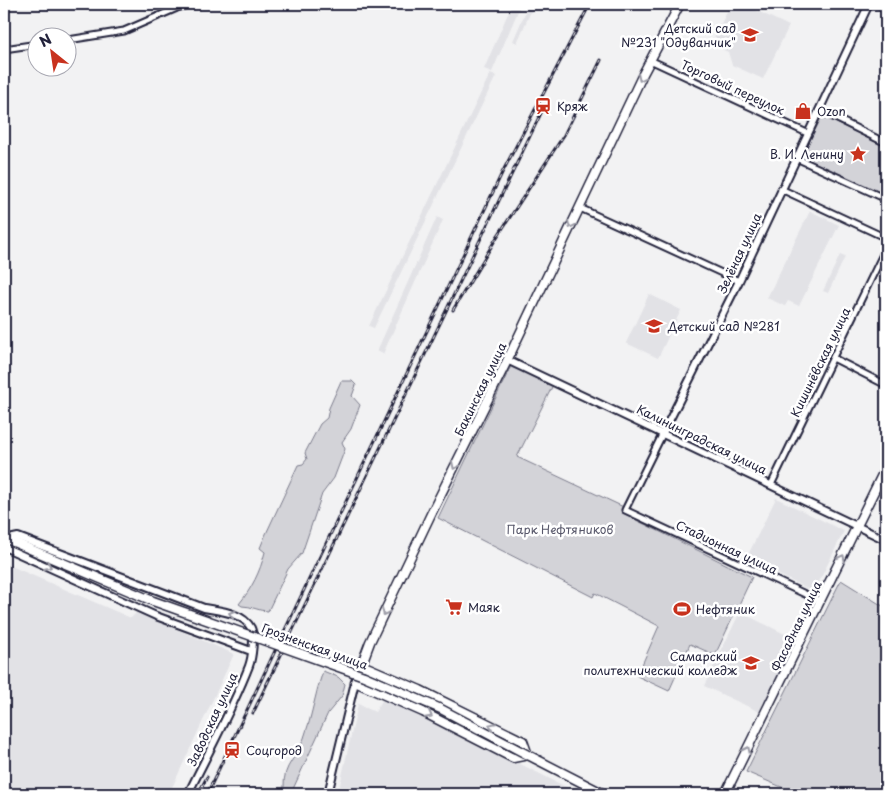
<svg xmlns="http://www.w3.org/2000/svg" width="890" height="798" viewBox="0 0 890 798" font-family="'Playpen Sans',sans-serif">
  <rect width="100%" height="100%" fill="#f2f2f3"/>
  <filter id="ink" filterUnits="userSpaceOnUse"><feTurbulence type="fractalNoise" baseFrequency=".02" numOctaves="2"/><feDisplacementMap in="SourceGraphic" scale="10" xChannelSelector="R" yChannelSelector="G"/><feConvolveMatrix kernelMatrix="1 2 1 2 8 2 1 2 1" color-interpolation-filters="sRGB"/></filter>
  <g filter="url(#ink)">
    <path fill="#e2e2e6" d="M512,4H521L492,72L484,69Z
      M529,4H534L517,43L513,41Z
      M731,4H743L789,26L763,79L732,65L728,52L711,44Z
      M490,74L496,76L374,328L369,326Z
      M810,211L839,225L799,306L788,301L785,306L767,298Z
      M437,217L443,220L383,354L377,351Z
      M840,255L845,257L828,293L823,291Z
      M649,294L681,310L658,358L626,343Z
      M776,498L844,531L814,592L746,559Z
      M4,563L131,618L137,612L234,654L169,794H4Z
      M740,612L797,640L762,713L704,686Z
      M385,696L580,794H338L358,704L375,712Z"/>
    <path fill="#d3d3d8" stroke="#7a7a8a" d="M822,116L886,147V197L802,157Z
      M511,366L553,385L517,457L632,511L630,517L752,577L715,655L690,644L669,691L637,676L659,626L595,593L593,597L438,518Z
      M341,381H352L356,385L352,396L360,405L351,429L342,442L345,449L334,478L322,494L302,553L288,569L268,611C258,611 252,606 242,606L239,604C252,588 260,572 265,552L260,548L265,536L298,465L303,464L307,459L305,453L320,424L327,418L329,408Z
      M841,580L886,608V794H798L746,772Z
      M323,671L338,677L345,684L342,696L328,713L293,789L295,794H278L284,787C283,764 297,759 304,738C312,717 315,693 323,671Z"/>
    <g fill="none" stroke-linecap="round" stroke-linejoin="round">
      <g stroke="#22223b" stroke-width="9">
        <path id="minor" d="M879,4L886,7
          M68,40L124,31L177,8L192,4
          M4,49L38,44
          M650,60L807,133
          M819,110L886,143
          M796,158L886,199
          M781,189L886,238
          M580,208L739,281
          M833,358L886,385
          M663,433L625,510L820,601
          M771,485L886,248"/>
      </g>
      <g stroke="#22223b" stroke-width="10">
        <path id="tertiary" d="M507,360L886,540
          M663,433L739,281L869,4
          M9,539L18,537L204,608C220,611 242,612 251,628C255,636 252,658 249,666C233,708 208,753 188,794
          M4,547L156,616L251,651
          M328,794L355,682"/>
      </g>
      <g stroke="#22223b" stroke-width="11">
        <path id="secondary" d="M4,538L153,601
          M362,665L420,690L523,741L528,755
          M528,755L513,758L423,712L355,682L370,642L431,514L505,365L643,74L680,4
          M528,755L604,794
          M725,794L886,467"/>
      </g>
      <use href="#minor" stroke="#fff" stroke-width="5"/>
      <use href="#tertiary" stroke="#fff" stroke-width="6"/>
      <use href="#secondary" stroke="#fff" stroke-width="8"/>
      <g stroke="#22223b" stroke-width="3">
        <path id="rail" d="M453,310L497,237L564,135L601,60
          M253,713L541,113
          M198,794L207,777
          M207,794L502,173L590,4"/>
      </g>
      <use href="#rail" stroke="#fff" stroke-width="1" stroke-dasharray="4" stroke-linecap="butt"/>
      <g stroke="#22223b" stroke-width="11" stroke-linecap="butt">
        <path id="secondary-bridge" d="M153,601L364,676L441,709L528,755"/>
      </g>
      <use href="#secondary-bridge" stroke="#fff" stroke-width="8"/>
    </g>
    <defs><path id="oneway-chevron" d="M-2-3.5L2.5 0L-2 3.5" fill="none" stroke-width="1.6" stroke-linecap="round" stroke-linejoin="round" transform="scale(1.25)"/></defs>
    <g stroke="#9c9ca7">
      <use href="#oneway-chevron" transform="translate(641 78) rotate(116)"/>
      <use href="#oneway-chevron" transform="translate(571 225) rotate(115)"/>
      <use href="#oneway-chevron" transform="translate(455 466) rotate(116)"/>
      <use href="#oneway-chevron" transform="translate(842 558) rotate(-63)"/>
      <use href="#oneway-chevron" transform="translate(48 566) rotate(23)"/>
      <use href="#oneway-chevron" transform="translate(385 612) rotate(115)"/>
      <use href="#oneway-chevron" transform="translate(232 614) rotate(-162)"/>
      <use href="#oneway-chevron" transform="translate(429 715) rotate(27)"/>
      <use href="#oneway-chevron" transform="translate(492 726) rotate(-154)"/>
      <use href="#oneway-chevron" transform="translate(747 750) rotate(-64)"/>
    </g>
  </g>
  <defs>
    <g id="school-bare" transform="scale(1.35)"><path d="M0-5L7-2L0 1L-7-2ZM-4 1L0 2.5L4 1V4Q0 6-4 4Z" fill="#c8321e" stroke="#fff" stroke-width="2.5" paint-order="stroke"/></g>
    <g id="station-bare" transform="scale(1.35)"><path d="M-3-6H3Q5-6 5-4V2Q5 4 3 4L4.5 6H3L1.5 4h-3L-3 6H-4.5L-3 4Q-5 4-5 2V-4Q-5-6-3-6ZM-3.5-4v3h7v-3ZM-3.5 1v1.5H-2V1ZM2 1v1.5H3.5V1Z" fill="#c8321e" stroke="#fff" stroke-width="2.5" paint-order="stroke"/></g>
    <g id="shop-bare" transform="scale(1.35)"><path d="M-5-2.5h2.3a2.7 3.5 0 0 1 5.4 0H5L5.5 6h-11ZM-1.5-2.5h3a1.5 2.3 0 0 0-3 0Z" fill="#c8321e" stroke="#fff" stroke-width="2.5" paint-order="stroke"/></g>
    <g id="sight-bare" transform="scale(1.35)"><path d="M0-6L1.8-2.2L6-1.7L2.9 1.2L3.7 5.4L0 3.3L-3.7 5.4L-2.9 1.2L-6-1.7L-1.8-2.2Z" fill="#c8321e" stroke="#fff" stroke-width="2.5" paint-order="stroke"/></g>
    <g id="supermarket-bare" transform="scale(1.35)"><path d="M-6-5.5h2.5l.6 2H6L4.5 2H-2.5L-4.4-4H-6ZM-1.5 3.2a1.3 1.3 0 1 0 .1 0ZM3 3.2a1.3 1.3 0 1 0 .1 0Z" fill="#c8321e" stroke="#fff" stroke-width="2.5" paint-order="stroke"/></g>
    <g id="stadium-bare" transform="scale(1.35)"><path d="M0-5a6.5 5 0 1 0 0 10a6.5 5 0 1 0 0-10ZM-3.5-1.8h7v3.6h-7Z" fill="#c8321e" stroke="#fff" stroke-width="2.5" paint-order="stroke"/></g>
    <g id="university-bare" transform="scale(1.35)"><path d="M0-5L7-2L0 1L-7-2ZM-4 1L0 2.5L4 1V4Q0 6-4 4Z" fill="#c8321e" stroke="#fff" stroke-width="2.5" paint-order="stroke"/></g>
  </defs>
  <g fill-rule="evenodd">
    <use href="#school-bare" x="750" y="35"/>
    <use href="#station-bare" x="543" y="106"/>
    <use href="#shop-bare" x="803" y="111"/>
    <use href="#sight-bare" x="858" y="154"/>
    <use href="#school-bare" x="654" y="326"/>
    <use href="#supermarket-bare" x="454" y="607"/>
    <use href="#stadium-bare" x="682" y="609"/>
    <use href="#university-bare" x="751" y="663"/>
    <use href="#station-bare" x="232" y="750"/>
  </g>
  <g text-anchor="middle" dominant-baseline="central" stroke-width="5" stroke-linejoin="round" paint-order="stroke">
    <g font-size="12" fill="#22223b" stroke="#fff" text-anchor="start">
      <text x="736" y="28" text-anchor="end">Детский сад<tspan x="736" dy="14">№231 "Одуванчик"</tspan></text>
      <text x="557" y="106">Кряж</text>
      <text x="817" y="111">Ozon</text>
      <text x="844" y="154" text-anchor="end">В. И. Ленину</text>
      <text x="668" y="326">Детский сад №281</text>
      <text x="468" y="607">Маяк</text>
      <text x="696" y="609">Нефтяник</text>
      <text x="737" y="656" text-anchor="end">Самарский<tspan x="737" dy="14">политехнический колледж</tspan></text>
      <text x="246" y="750">Соцгород</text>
    </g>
    <g font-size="12" fill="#22223b" stroke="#fff">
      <text transform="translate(733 87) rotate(25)">Торговый переулок</text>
      <text transform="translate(739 253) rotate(-65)">Зелёная улица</text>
      <text transform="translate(820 362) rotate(-64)">Кишинёвская улица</text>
      <text transform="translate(480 389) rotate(-64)">Бакинская улица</text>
      <text transform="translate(702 439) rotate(26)">Калининградская улица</text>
      <text transform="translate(727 547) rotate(25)">Стадионная улица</text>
      <text transform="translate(796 626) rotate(-64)">Фасадная улица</text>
      <text transform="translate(315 646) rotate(20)">Грозненская улица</text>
      <text transform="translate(212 719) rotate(-65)">Заводская улица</text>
    </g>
    <g font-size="12" fill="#57576a" stroke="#fff">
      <text x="560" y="529">Парк Нефтяников</text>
    </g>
  </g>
  <rect width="890" height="798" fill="none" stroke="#fff" stroke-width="20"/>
  <rect x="10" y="10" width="870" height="778" fill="none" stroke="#22223b" stroke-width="2" filter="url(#ink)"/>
  <g transform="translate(52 52) rotate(330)"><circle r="24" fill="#ffffff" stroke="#a7a7b1"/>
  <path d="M0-4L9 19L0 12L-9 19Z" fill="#c8321e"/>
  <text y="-8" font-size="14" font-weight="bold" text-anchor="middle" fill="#22223b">N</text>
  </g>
</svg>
